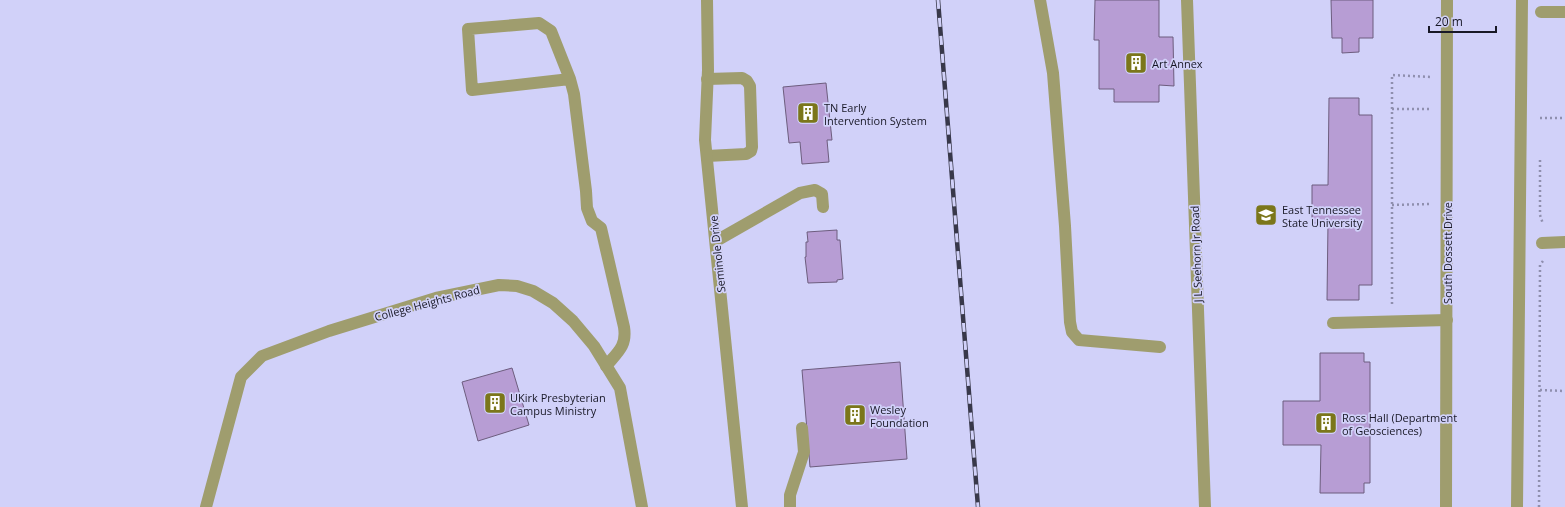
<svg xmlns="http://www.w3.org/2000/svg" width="1565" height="507" viewBox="0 0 1565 507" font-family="'Open Sans',sans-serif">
  <rect width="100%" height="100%" fill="#d1d1f9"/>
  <path fill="#b79dd4" stroke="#6d5d7e" d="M1095,0H1159V37H1173L1174,86L1159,85V102H1114V89H1099V40H1094Z
    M1331,0H1373V38H1359V52L1342,53V38H1332Z
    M826,83L832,140H827L829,162L802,164L800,142L789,143L783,87Z
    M1329,98H1359V115H1372V285H1359V300H1327L1328,223H1312V185H1328Z
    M837,230V240H840L843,279L837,280V282L808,283L805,257H806V242H808L807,232Z
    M1320,353H1364V362H1370V483H1364V493H1320L1321,445H1283V401H1320Z
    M900,362L907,459L810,467L802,370Z
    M512,368L529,425L478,441L462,382Z"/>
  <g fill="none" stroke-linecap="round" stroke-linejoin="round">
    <path stroke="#8f8fae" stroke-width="2.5" stroke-dasharray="2 3" stroke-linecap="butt" d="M1392,109H1429
      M1540,118H1565
      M1540,160V215L1543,224
      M1392,205L1429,204
      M1392,304V75L1431,77
      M1540,390L1565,391
      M1539,507L1540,265L1543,261"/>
    <path stroke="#9f9d6e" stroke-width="12" d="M1040,0L1053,73L1065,226L1070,322L1072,332L1079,340L1160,347
      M570,79L472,90L468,29L539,23L551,31L570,79L574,94L586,191L587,208L592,221L601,228L624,327C627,346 618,352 606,366
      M707,156L746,154L751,151L752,147L750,86L747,81L742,78L707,79
      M716,241L800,193L815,190L822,194L823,207
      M1333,323L1447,320
      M790,507V495L804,452L802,428"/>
    <path stroke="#9f9d6e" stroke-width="12" d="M1446,507L1447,0
      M1517,507L1522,0"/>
    <path stroke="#9f9d6e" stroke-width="12" d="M707,0L708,70L705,140L742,507
      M1187,0L1205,507
      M1541,12H1565
      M1542,243L1565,242
      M206,507L241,377L262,356L329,331L436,298L499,285L517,286L533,291L553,303L573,321L594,346L620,388L642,507"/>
    <g stroke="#38384a" stroke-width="4.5">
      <path id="rail" d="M938,0L978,507"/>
    </g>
    <use href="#rail" stroke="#d1d1f9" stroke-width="3" stroke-dasharray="9" stroke-linecap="butt"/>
  </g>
  <defs>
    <g id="building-square" transform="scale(1.15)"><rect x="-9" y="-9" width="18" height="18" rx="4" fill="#7b761a" stroke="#d1d1f9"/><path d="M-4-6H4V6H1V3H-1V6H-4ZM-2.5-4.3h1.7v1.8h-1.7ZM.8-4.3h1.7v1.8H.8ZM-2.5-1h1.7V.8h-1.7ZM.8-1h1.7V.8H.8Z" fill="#fff"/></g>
    <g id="university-square" transform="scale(1.15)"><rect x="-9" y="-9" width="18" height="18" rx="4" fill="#7b761a" stroke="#d1d1f9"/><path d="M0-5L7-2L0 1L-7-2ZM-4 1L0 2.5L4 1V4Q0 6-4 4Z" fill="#fff"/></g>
  </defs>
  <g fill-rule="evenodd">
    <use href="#building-square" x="1136" y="63"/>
    <use href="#building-square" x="808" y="113"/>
    <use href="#university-square" x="1266" y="215"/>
    <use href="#building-square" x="495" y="403"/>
    <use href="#building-square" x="855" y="415"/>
    <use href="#building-square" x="1326" y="423"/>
  </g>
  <g text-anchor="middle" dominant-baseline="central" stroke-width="3.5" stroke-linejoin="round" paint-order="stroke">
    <g font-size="11" fill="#181826" stroke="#d1d1f9" text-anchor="start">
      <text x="1152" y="63">Art Annex</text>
      <text x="824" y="107">TN Early<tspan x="824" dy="13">Intervention System</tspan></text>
      <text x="1282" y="209">East Tennessee<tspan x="1282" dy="13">State University</tspan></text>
      <text x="510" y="397">UKirk Presbyterian<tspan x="510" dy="13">Campus Ministry</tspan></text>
      <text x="870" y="409">Wesley<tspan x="870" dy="13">Foundation</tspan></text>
      <text x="1342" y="417">Ross Hall (Department<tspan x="1342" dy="13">of Geosciences)</tspan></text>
    </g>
    <g font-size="11" fill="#181826" stroke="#d1d1f9">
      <text transform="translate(1447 253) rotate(-90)">South Dossett Drive</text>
      <text transform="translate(717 254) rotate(-96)">Seminole Drive</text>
      <text transform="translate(1196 254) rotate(-92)">J L Seehorn Jr Road</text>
      <text transform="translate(427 303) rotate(-15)">College Heights Road</text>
    </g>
  </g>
  <path d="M1429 26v6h67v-6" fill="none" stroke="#181826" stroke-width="2"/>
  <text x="1435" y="26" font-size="12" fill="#181826" stroke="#d1d1f9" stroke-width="3" paint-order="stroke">20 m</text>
</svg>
